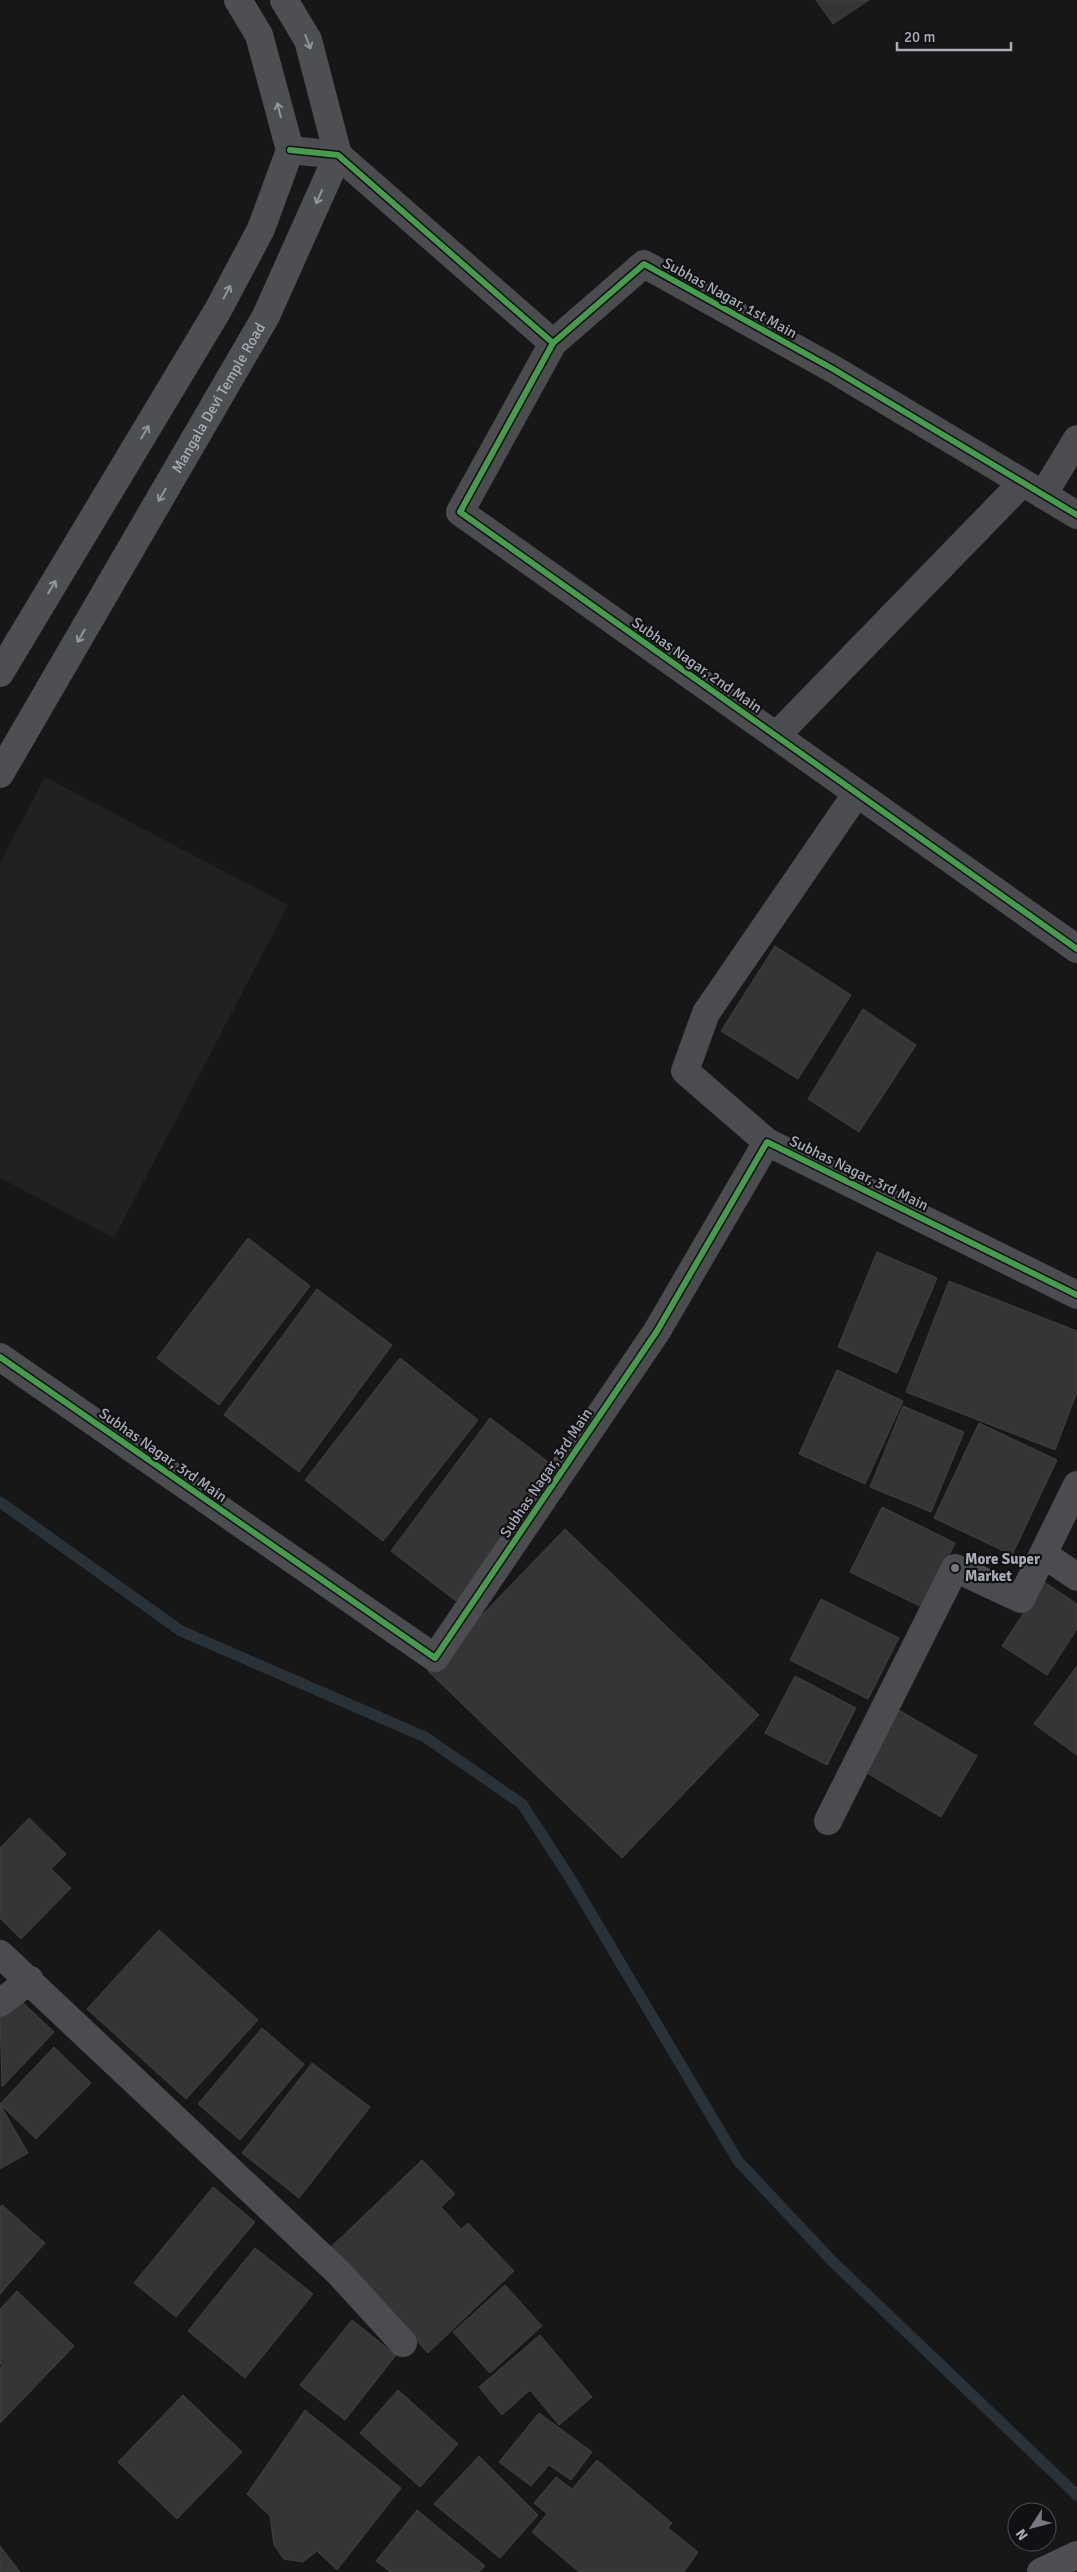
<svg xmlns="http://www.w3.org/2000/svg" width="1077" height="2572" viewBox="0 0 1077 2572" font-family="Signika,sans-serif">
  <rect width="100%" height="100%" fill="#171717"/>
  <path fill="#212123" d="M45,777L288,905L114,1238L0,1178V863Z"/>
  <g fill="none" stroke-linecap="round" stroke-linejoin="round">
    <path stroke="#2a3239" stroke-width="11" d="M0,1502L181,1631L425,1737L522,1804L570,1878L738,2161L833,2262L1077,2495"/>
  </g>
  <path fill="#353536" stroke="#3f4043" d="M816,0H869L833,24Z
    M775,946L851,995L798,1079L721,1031Z
    M863,1009L916,1045L859,1132L808,1099Z
    M248,1238L310,1286L219,1405L157,1358Z
    M877,1252L937,1278L897,1373L838,1347Z
    M949,1281L1077,1331V1392L1055,1450L906,1392Z
    M317,1289L392,1345L299,1472L224,1415Z
    M400,1358L478,1420L383,1541L305,1480Z
    M837,1370L903,1401L865,1484L799,1454Z
    M903,1406L964,1432L931,1512L870,1487Z
    M490,1418L555,1467L456,1601L391,1551Z
    M979,1423L1057,1460L1012,1555L934,1518Z
    M882,1507L955,1543L924,1608L850,1572Z
    M565,1529L759,1715L622,1858L428,1671Z
    M1044,1582L1077,1604V1629L1047,1675L1002,1646Z
    M821,1599L899,1638L868,1699L790,1660Z
    M1077,1666V1755L1034,1724Z
    M795,1676L856,1708L827,1765L765,1733Z
    M897,1709L977,1756L941,1817L862,1770Z
    M29,1818L66,1854L51,1869L71,1888L21,1939L0,1918V1848Z
    M159,1930L258,2020L186,2099L87,2009Z
    M17,1997L54,2032L2,2087L0,2016Z
    M262,2028L304,2064L240,2140L198,2104Z
    M54,2047L91,2083L36,2139L0,2104Z
    M312,2063L370,2107L299,2198L242,2153Z
    M0,2104L28,2153L0,2169Z
    M422,2160L455,2194L441,2207L461,2229L468,2223L514,2271L428,2353L330,2248Z
    M213,2187L255,2222L176,2317L134,2283Z
    M2,2205L45,2243L0,2294V2207Z
    M255,2248L313,2294L245,2378L188,2331Z
    M505,2285L542,2326L490,2373L453,2332Z
    M17,2291L74,2346L0,2423V2368L2,2366L0,2363V2309Z
    M352,2320L396,2355L345,2420L300,2385Z
    M540,2335L592,2397L559,2425L530,2390L502,2415L479,2387Z
    M398,2390L458,2444L420,2487L360,2433Z
    M183,2395L242,2452L177,2519L118,2462Z
    M305,2410L401,2488L337,2570L317,2551L303,2562L284,2559L274,2545L270,2516L247,2494Z
    M539,2413L592,2452L571,2480L549,2465L531,2486L499,2462Z
    M479,2456L538,2515L500,2558L434,2504Z
    M597,2460L672,2523L668,2528L698,2552L684,2572H579L532,2532L547,2514L534,2503L556,2477L572,2489Z
    M417,2510L485,2566L479,2572H390L376,2561Z
    M0,2546L20,2572H0Z"/>
  <g fill="none" stroke-linecap="round" stroke-linejoin="round">
    <path stroke="#4b4c50" stroke-width="28" d="M290,150L338,155L553,343L644,264L833,369L1077,515
      M553,343L460,512L1077,949
      M1043,495L1077,439
      M776,736L1022,483
      M767,1142L685,1071L706,1013L857,793
      M0,1357L435,1658L657,1331L767,1142L1077,1295
      M1043,1554L1077,1577
      M828,1821L955,1568L1021,1599L1077,1485
      M0,1954L339,2273L403,2343
      M0,2003L30,1980"/>
    <g stroke="#4d4f52" stroke-width="28">
      <path d="M0,673L218,310L261,229L290,150L259,35L238,0"/>
      <path id="s1" d="M0,774L266,316L338,155L308,40L284,0"/>
      <path d="M1041,2572L1077,2555"/>
    </g>
    <g stroke="#111113" stroke-width="9">
      <path id="cycleway" d="M290,150L338,155L553,343L644,264L833,369L1077,515
        M553,343L460,512L1077,949
        M0,1357L435,1658L657,1331L767,1142L1077,1295"/>
    </g>
    <use href="#cycleway" stroke="#469c4c" stroke-width="6"/>
  </g>
  <defs><path id="oneway-shaft" d="M-6 0H5M1.5-3L5.5 0L1.5 3" fill="none" stroke-width="1.6" stroke-linecap="round" stroke-linejoin="round" transform="scale(1.25)"/></defs>
  <g stroke="#91969e">
    <use href="#oneway-shaft" transform="translate(308 42) rotate(69)"/>
    <use href="#oneway-shaft" transform="translate(279 110) rotate(-105)"/>
    <use href="#oneway-shaft" transform="translate(319 197) rotate(114)"/>
    <use href="#oneway-shaft" transform="translate(227 292) rotate(-62)"/>
    <use href="#oneway-shaft" transform="translate(145 432) rotate(-59)"/>
    <use href="#oneway-shaft" transform="translate(162 495) rotate(120)"/>
    <use href="#oneway-shaft" transform="translate(52 587) rotate(-59)"/>
    <use href="#oneway-shaft" transform="translate(81 636) rotate(120)"/>
  </g>
  <circle fill="#757880" stroke="#111113" stroke-width="2" cx="955" cy="1568" r="5"/>
  <g text-anchor="middle" dominant-baseline="central" stroke-width="4.5" stroke-linejoin="round" paint-order="stroke">
    <g font-size="15" fill="#a8adb8" stroke="#111113">
      <text transform="translate(730 298) rotate(29)">Subhas Nagar, 1st Main</text>
      <text stroke="none"><textPath href="#s1" startOffset="435">Mangala Devi Temple Road</textPath></text>
      <text transform="translate(697 665) rotate(35)">Subhas Nagar, 2nd Main</text>
      <text transform="translate(859 1173) rotate(26)">Subhas Nagar, 3rd Main</text>
      <text transform="translate(163 1455) rotate(35)">Subhas Nagar, 3rd Main</text>
      <text transform="translate(546 1473) rotate(-56)">Subhas Nagar, 3rd Main</text>
    </g>
    <g font-size="15" font-weight="bold" fill="#a8adb8" stroke="#111113" text-anchor="start">
      <text x="965" y="1559">More Super<tspan x="965" dy="17">Market</tspan></text>
    </g>
  </g>
  <g transform="translate(1032 2527) rotate(234)"><circle r="24" fill="#111113" stroke="#4d4f55"/>
  <path d="M0-4L9 19L0 12L-9 19Z" fill="#757880"/>
  <text y="-8" font-size="14" font-weight="bold" text-anchor="middle" fill="#a8adb8">N</text>
  </g>
  <path d="M897 42v8h114v-8" fill="none" stroke="#a8adb8" stroke-width="2.5"/>
  <text x="904" y="42" font-size="15" fill="#a8adb8" stroke="#111113" stroke-width="4" paint-order="stroke">20 m</text>
</svg>
